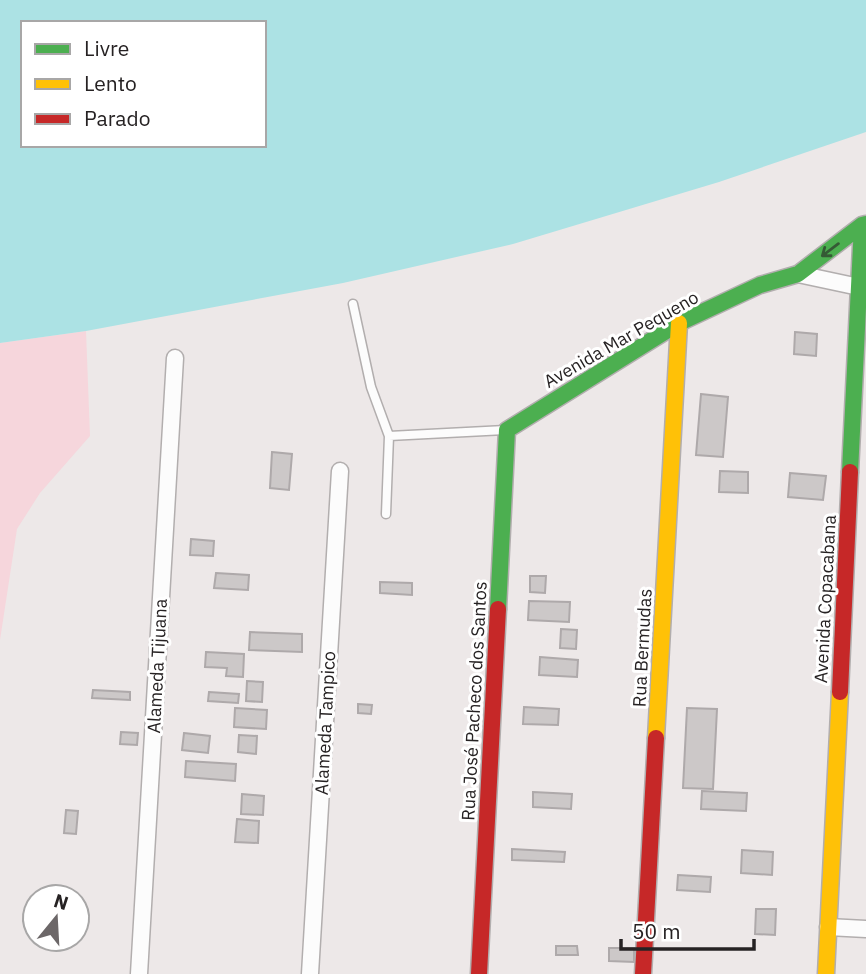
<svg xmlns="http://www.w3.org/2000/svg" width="866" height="974" viewBox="0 0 866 974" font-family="'IBM Plex Sans',sans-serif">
  <rect width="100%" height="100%" fill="#ede8e8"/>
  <path fill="#f6d6dc" d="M86,331L90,436L40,493L17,529L0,640V343Z"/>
  <path fill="#ace2e4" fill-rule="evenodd" d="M0,0H866V132L719,182L513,244L343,283L86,331L0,343ZM23,23H264V145H23Z"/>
  <path fill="#ccc8c8" stroke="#aea9aa" stroke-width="2" d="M795,332L817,334L816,356L794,354Z
    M701,394L728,397L723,457L696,455Z
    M272,452L292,454L289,490L270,488Z
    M720,471L748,472V493L719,492Z
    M790,473L826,476L823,500L788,497Z
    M191,539L214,541L213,556L190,555Z
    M216,573L249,575L248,590L214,588Z
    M530,576H546L545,593L530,592Z
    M380,582L412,583V595L380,593Z
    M529,601L570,602L569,622L528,620Z
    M561,629L577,630L576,649L560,648Z
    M250,632L302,634V652L249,650Z
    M206,652L244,654L243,677L226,676L227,668L205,667Z
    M540,657L578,660L577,677L539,675Z
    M247,681L263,682L262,702L246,701Z
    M93,690L130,692V700L92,698Z
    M209,692L239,694L238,703L208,701Z
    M358,704L372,705L371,714L358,713Z
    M524,707L559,709L558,725L523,724Z
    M235,708L267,710L266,729L234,727Z
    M687,708L717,709L713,789L683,788Z
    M121,732L138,733L137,745L120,744Z
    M184,733L210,736L208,753L182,750Z
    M239,735L257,736L256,754L238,752Z
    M186,761L236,764L235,781L185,777Z
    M702,791L747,793L746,811L701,809Z
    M533,792L572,794L571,809L533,807Z
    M242,794L264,796L263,815L241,814Z
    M66,810L78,811L76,834L64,833Z
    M237,819L259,821L258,843L235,842Z
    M512,849L565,852L564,862L512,860Z
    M742,850L773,852L772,875L741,873Z
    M678,875L711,877L710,892L677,890Z
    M756,909H776L775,935L755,934Z
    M556,946H577L578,955H556Z
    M609,948H634V962L609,961Z"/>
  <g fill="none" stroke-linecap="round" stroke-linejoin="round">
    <g stroke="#b2aeae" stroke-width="11">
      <path id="lane" d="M353,304L371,387L389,436L386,514
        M389,436L505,430"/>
    </g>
    <g stroke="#b2aeae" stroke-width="19">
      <path id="street" d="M798,274L859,287
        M828,927L866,929
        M139,974L175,358
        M310,974L340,471"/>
    </g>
    <g stroke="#b2aeae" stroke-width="19">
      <path id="fast" d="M850,472L862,225
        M498,609L507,430L679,323L760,285L798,274L862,225L866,224"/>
    </g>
    <g stroke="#b2aeae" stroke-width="19">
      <path id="slow" d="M656,738L679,323
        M826,974L840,692"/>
    </g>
    <g stroke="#b2aeae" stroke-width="19">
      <path id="jam" d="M840,692L850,472
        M479,974L498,609
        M643,974L656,738"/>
    </g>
    <use href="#lane" stroke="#fcfcfc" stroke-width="8"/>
    <use href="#street" stroke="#fcfcfc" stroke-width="16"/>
    <use href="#fast" stroke="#4caf50" stroke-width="16"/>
    <use href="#slow" stroke="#ffc107" stroke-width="16"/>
    <use href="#jam" stroke="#c62828" stroke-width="16"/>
  </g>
  <defs><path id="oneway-shaft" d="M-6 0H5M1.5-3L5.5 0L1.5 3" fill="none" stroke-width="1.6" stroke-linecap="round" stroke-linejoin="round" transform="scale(1.75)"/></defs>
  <use stroke="#355a35" href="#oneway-shaft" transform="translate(830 250) rotate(143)"/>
  <g text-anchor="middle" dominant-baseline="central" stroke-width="6" stroke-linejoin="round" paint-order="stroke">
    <g font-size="18" fill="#262223" stroke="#fff">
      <text transform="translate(621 339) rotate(-30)">Avenida Mar Pequeno</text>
      <text transform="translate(825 599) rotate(-87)">Avenida Copacabana</text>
      <text transform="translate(642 648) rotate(-87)">Rua Bermudas</text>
      <text transform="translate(157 666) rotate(-87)">Alameda Tijuana</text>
      <text transform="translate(474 701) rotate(-87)">Rua José Pacheco dos Santos</text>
      <text transform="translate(325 723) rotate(-87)">Alameda Tampico</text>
    </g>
  </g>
  <rect x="21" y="21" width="245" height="126" fill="#ffffff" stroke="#a8a7a7" stroke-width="2"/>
  <rect x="35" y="44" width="35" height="10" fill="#4caf50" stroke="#a8a7a7" stroke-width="2"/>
  <text x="84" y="56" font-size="21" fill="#262223">Livre</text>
  <rect x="35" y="79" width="35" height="10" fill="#ffc107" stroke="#a8a7a7" stroke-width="2"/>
  <text x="84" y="91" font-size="21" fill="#262223">Lento</text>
  <rect x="35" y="114" width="35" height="10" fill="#c62828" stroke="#a8a7a7" stroke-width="2"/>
  <text x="84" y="126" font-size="21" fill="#262223">Parado</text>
  <g transform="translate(56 918) rotate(18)"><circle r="33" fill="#ffffff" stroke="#a8a7a7" stroke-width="2"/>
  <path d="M0-5L12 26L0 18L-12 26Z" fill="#6c6768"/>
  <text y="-10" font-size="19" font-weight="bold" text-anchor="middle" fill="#262223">N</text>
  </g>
  <path d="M621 939v10h133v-10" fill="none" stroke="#262223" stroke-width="3.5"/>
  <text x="632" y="939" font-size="21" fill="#262223" stroke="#ffffff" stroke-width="5" paint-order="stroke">50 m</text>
</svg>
